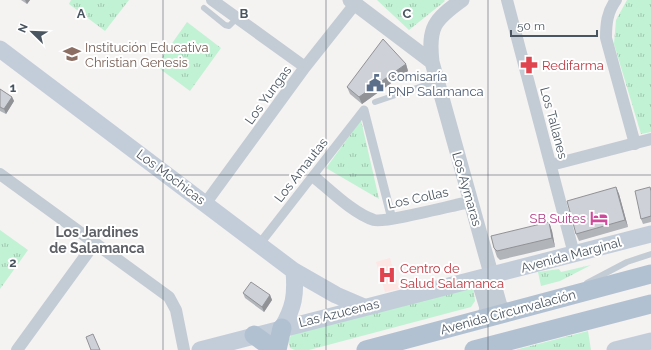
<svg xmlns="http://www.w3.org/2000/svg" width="651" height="350" viewBox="0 0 651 350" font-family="Raleway,sans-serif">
  <defs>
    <pattern id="grass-tufts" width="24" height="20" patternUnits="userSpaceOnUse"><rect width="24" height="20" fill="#c1f2d4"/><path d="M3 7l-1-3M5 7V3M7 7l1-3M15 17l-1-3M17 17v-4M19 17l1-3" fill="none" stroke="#9fc7af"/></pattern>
  </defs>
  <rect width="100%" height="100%" fill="#f5f2f2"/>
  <path fill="#fce7e4" d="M390,258L399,289L385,292L376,262Z"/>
  <path fill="url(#grass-tufts)" d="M71,0H129L105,31L69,4Z
    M377,0H444L445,1L409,30Z
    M627,0H651V132L641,134L614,44L616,20Z
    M187,22L221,48L190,91L156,66Z
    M361,120L379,199L326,168Z
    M0,230L28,250L0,289Z
    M591,265L560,281L541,286L538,272L559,269L561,272Z
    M473,286L475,301L471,307L309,350H295L290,348L288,341L293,332Z
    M588,331L591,350H515Z"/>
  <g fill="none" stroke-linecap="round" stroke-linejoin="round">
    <path stroke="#c3ccd4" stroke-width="6" d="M204,8L225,25L229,26L237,18
      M375,102L437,81
      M587,283L627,262L651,254"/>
    <path stroke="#c3ccd4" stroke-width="9" d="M364,110L392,219
      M258,246L364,110"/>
    <path stroke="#c3ccd4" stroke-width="12" d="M212,0L305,67
      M507,0L574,254
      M616,0C607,12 606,24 606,38L635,144
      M551,165L651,139
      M0,174L169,297L176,310L184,350
      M314,177C330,190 354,214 374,220C386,223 453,205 470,202
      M205,204L305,67L355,4
      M17,350L94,244"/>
    <path stroke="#c3ccd4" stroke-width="15" d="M350,0L432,62
      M462,0C434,20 428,27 432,62L500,306L508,313
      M478,279L487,308L484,319"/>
    <path stroke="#c3cdd9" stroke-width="17" d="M0,49L294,271L336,295L364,307
      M282,328C294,307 296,295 294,271
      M200,350L651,234
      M615,350L651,341"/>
    <path stroke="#b2c1d1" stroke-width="19" d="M254,335L275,350
      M277,350L282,328
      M366,350L651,274
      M474,350L651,304"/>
  </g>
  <path fill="#b1b4b9" d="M21,0H30L27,4Z
    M406,64L408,71L362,104L350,94L347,87Z
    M0,89L12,97L14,101L6,114L0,111Z
    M616,187L619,194L628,227L579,241L576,234Z
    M650,187L651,190V222L643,224L641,219Z
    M549,222L552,231L555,247L500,260L497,257L494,248Z
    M243,293L270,295L272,300L264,312L245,298Z"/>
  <path fill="#909296" d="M25,0H30L27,4Z
    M406,64L408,71L362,104L359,97Z
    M12,97L14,101L6,114L4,109Z
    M616,187L619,194L628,227L625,220Z
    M549,222L552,231L555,247L552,238Z
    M270,295L272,300L264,312L262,307Z"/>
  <path fill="#ced1d7" stroke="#909296" d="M383,39L406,64L359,97L347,87Z
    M0,89L12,97L4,109L0,107Z
    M616,187L625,220L576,234L567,201Z
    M650,187L651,191V216L641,219L635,191Z
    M549,222L552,238L497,251L494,248L491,236Z
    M251,282L270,295L262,307L243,293Z
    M93,334L100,350H91L86,337Z"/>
  <path fill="none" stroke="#495561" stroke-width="1" stroke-opacity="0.55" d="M163,0V350M326,0V350M488,0V350M0,175H651"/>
  <defs>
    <g id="school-bare" transform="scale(1.38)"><path d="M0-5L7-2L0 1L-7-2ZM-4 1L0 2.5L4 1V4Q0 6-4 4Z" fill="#8d6e63" stroke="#fff" stroke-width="2.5" paint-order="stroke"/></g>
    <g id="pharmacy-bare" transform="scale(1.38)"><path d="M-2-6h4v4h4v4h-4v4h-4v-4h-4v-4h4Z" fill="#e0444e" stroke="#fff" stroke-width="2.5" paint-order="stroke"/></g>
    <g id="civic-bare" transform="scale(1.38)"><path d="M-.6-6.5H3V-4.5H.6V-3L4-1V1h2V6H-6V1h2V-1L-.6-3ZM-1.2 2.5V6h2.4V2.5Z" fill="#5c6f8a" stroke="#fff" stroke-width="2.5" paint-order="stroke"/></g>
    <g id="hotel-bare" transform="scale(1.38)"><path d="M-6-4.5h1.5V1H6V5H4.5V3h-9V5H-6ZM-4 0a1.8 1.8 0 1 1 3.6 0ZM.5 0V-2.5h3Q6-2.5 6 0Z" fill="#d1479c" stroke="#fff" stroke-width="2.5" paint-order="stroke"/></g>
    <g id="hospital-bare" transform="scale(1.38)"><path d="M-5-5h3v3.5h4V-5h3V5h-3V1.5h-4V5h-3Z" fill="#e0444e" stroke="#fff" stroke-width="2.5" paint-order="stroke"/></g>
  </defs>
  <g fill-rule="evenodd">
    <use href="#school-bare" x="72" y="54"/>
    <use href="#pharmacy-bare" x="529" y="65"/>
    <use href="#civic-bare" x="375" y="83"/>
    <use href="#hotel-bare" x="599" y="218"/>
    <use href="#hospital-bare" x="387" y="275"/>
  </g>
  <g text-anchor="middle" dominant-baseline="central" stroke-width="4" stroke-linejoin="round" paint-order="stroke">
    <g font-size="13" fill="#785e54" stroke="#fff" text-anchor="start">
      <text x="85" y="47">Institución Educativa<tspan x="85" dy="15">Christian Genesis</tspan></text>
    </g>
    <g font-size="13" fill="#be3a42" stroke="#fff" text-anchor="start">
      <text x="542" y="65">Redifarma</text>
      <text x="400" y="268">Centro de<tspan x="400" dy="15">Salud Salamanca</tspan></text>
    </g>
    <g font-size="13" fill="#4e5e75" stroke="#fff" text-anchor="start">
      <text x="388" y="76">Comisaría<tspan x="388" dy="15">PNP Salamanca</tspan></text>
    </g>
    <g font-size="13" fill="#495561" stroke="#fff">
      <text transform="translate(268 95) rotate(-54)">Los Yungas</text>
      <text transform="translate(554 123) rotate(75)">Los Tallanes</text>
      <text transform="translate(301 170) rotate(-52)">Los Amautas</text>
      <text transform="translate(171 177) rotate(37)">Los Mochicas</text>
      <text transform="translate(467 189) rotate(74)">Los Aymaras</text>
      <text transform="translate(418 198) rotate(-12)">Los Collas</text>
      <text transform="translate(571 255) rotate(-15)">Avenida Marginal</text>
      <text transform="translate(508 312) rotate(-15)">Avenida Circunvalación</text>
      <text transform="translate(339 313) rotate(-14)">Las Azucenas</text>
    </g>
    <g font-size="13" fill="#b23c85" stroke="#fff" text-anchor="end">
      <text x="586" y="218">SB Suites</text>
    </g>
    <g font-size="14" font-weight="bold" fill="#5e6268" stroke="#fff">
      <text x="97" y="232">Los Jardines<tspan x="97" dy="16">de Salamanca</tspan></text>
    </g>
  </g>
  <g font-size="13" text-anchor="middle" font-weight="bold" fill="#495561" stroke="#fff" stroke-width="4" stroke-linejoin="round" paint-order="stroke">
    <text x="81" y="18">A</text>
    <text x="244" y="18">B</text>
    <text x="407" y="18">C</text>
    <text x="13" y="92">1</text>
    <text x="13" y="267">2</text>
  </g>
  <g transform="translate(32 32) rotate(293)" stroke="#ffffff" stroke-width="3" paint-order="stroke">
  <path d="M0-3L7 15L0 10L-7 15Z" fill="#495561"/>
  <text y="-6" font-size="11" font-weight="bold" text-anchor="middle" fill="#495561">N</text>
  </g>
  <path d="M511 30v6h86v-6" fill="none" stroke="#495561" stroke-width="2"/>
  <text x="517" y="30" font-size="12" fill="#495561" stroke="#ffffff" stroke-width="3" paint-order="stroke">50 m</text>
</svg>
